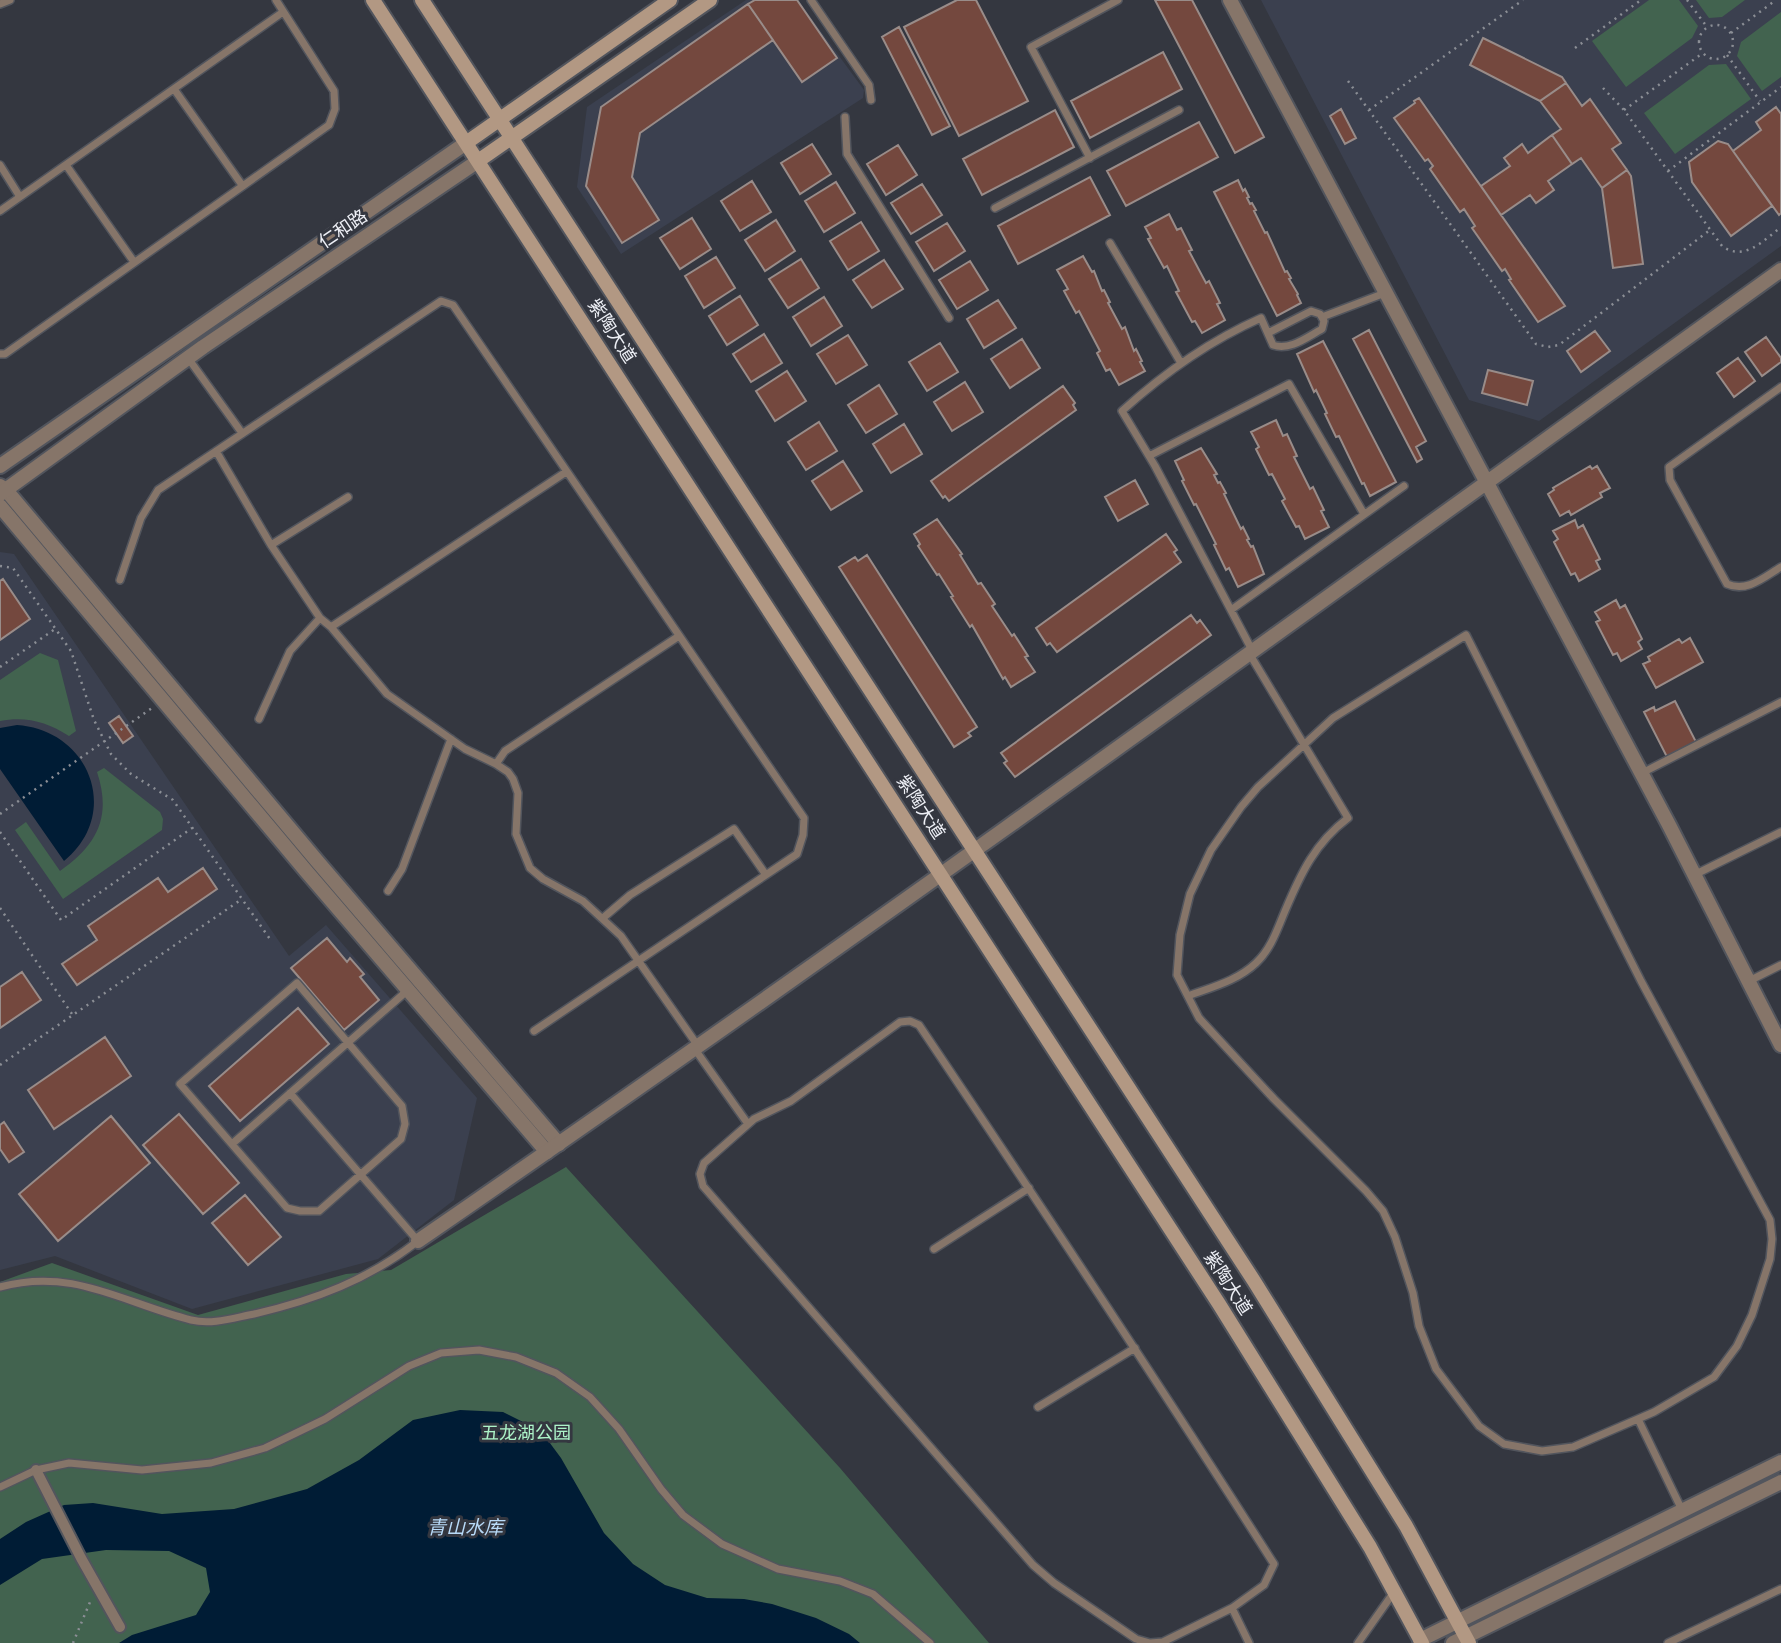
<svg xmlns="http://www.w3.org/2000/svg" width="1781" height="1643" viewBox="0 0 1781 1643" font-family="Helvetica,'Noto Sans SC',sans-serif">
  <rect width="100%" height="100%" fill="#343740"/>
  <path fill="#3b404f" d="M746,0H798L864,90L863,98L621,254L577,187L587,107Z
    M1261,0H1781V246L1539,421L1469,400Z
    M0,552L14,554L289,956L326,925L477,1098L454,1200L378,1259L192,1309L55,1256L0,1270Z"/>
  <path fill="#42634f" d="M1649,0H1679L1698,26L1692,38L1626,87L1592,41Z
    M1696,0H1745L1722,17L1709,18Z
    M1781,12V77L1762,91L1737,56L1741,42Z
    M1726,64L1751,99L1675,154L1644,113L1709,65Z
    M40,653L58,660L76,731L69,736C47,722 26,716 0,721V680Z
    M104,768L160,812L163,819L162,830L63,899L15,830L26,822L60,871C97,845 112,817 97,772Z
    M566,1167L840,1468L989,1643H0V1282L52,1263L198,1315L346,1274L391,1270Z"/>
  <path fill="#001c35" d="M17,725C90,730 122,814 64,861L0,769V728Z
    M460,1410L503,1412L541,1431L561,1458L604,1533L633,1564L665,1585L707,1598L744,1599L772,1604L816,1618L849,1634L860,1643H119L132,1635L196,1615L210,1592L206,1568L169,1551L106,1550L42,1559L0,1585V1539L26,1522L64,1505L93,1503L162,1514L234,1509L307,1489L359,1460L413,1420Z"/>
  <path fill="#74483e" stroke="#998c89" stroke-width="2" d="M755,0H797L837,58L802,82L748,4Z
    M957,0H976L1028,101L959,136L904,27Z
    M1155,0H1192L1264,137L1235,153Z
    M748,4L773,40L640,133L632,177L659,220L622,243L586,186L601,107Z
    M899,27L950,126L932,135L882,37Z
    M1483,38L1562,77L1566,83L1540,101L1470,65Z
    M1163,52L1182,89L1090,138L1071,101Z
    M1566,83L1582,106L1590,99L1621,143L1612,149L1627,170L1602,188L1581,158L1572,164L1552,135L1561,129L1540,101Z
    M1419,98L1565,306L1538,322L1509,280L1511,279L1505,269L1502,271L1472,228L1475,226L1464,209L1460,212L1430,169L1433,166L1428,159L1425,161L1394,118L1415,103L1414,101Z
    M1776,107L1781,114V213L1779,215L1733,151L1761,130L1756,122Z
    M1341,109L1356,138L1345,144L1330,116Z
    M1055,110L1074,147L982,195L963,159Z
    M1199,122L1218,157L1126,206L1107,171Z
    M1552,135L1572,164L1548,181L1554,190L1536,203L1530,195L1501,215L1481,186L1510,166L1504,158L1522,144L1528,153Z
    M1718,141L1728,144L1772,206L1731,236L1692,182L1689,162Z
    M812,144L831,174L800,194L781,163Z
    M898,145L917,175L886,195L867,164Z
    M1627,170L1631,176L1643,264L1613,268L1602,188Z
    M1090,177L1110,215L1018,264L998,226Z
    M1238,180L1243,191L1245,189L1249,197L1247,198L1250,204L1252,203L1256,210L1254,211L1265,233L1267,232L1285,272L1287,271L1291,278L1289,279L1298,294L1297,295L1301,303L1277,316L1214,192Z
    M752,181L771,212L740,231L721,201Z
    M836,182L855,213L824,232L805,201Z
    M922,184L942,215L911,234L891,203Z
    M1169,214L1177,230L1181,228L1192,250L1189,251L1206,283L1209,281L1220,303L1217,304L1225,320L1202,333L1195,321L1192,322L1176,292L1179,291L1167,266L1164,268L1148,239L1151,238L1145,227Z
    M692,218L711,249L680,269L660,238Z
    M776,220L795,251L765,271L745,240Z
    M861,222L879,251L848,270L830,241Z
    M947,223L965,251L934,271L916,242Z
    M1083,256L1092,272L1094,271L1102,291L1104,290L1110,302L1108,303L1122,329L1125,327L1134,351L1136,349L1142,361L1140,362L1145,371L1119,385L1110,369L1106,371L1097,353L1100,351L1079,311L1076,313L1064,291L1068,289L1057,270Z
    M716,257L735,288L704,308L685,276Z
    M801,259L819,288L788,308L769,279Z
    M884,260L903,289L872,308L853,280Z
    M970,261L988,290L957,309L939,280Z
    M740,296L758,325L727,345L709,316Z
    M824,297L842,326L811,346L793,317Z
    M998,300L1016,328L984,348L967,319Z
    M1369,330L1426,441L1416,447L1422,459L1417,462L1353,339Z
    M1595,331L1610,351L1581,372L1567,351Z
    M764,334L782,363L751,382L733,354Z
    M848,335L867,365L836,384L817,354Z
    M1766,337L1781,358V362L1762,376L1745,352Z
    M1022,339L1040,368L1010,388L991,359Z
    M1323,341L1396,482L1370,496L1364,483L1362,484L1339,436L1336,437L1325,414L1327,413L1316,390L1314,392L1297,354Z
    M940,343L958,372L927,391L909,362Z
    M1738,358L1755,381L1734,397L1717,373Z
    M1488,370L1533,381L1527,405L1482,393Z
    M787,371L806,401L775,421L756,391Z
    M965,382L983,412L952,431L934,402Z
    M879,385L897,414L866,433L848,405Z
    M1063,386L1075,403L1073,405L1076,410L949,501L945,496L943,498L931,481Z
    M1276,420L1283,436L1287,434L1297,456L1294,457L1310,489L1313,487L1324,510L1321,511L1329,527L1305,539L1299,526L1296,527L1282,501L1285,499L1272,474L1269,475L1256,449L1259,447L1251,432Z
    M819,422L837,451L806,470L788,442Z
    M904,424L922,454L891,473L873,444Z
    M1201,448L1217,474L1214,475L1218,483L1220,482L1226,493L1224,494L1241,529L1243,527L1249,539L1247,540L1251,547L1253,546L1264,574L1238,587L1229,568L1226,570L1214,545L1216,544L1196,504L1194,505L1182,481L1184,480L1175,461Z
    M843,461L862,491L831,510L812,481Z
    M1590,466L1592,469L1597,466L1610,488L1600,493L1602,497L1571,515L1569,511L1560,516L1548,494L1554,490L1553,488Z
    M1135,480L1148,504L1118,521L1105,497Z
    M937,519L962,554L960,555L978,584L981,583L995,604L992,606L1012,636L1014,634L1028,656L1025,657L1035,672L1011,687L1005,677L1003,679L972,625L970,627L951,597L953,596L939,574L937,575L918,546L920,544L914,534Z
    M1575,520L1578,528L1583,525L1600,559L1596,561L1600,569L1579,581L1575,573L1571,575L1554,542L1558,539L1553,531Z
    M1166,534L1177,550L1174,552L1181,562L1057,652L1050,643L1047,645L1036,628Z
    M867,555L977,727L968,733L971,736L954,747L839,567L855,557L858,561Z
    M3,579L30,619L0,640V581Z
    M1616,600L1620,608L1625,605L1642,639L1638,642L1642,649L1621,661L1617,653L1613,655L1596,622L1600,620L1595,612Z
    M1191,615L1197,623L1200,620L1211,635L1015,777L1004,763L1007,761L1001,753Z
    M1690,638L1703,662L1656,688L1643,664L1650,661L1648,657L1679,639L1682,643Z
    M1675,701L1696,742L1667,757L1644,712L1654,707L1655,711Z
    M119,716L133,736L123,743L109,723Z
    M203,868L217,889L77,985L62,964L97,940L88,926L158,878L168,892Z
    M327,938L347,962L350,958L364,974L360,977L379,1000L344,1030L291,968Z
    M22,972L41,1000L0,1028V987Z
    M298,1008L329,1044L240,1121L209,1086Z
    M105,1037L131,1076L54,1129L28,1090Z
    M179,1114L239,1183L203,1214L143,1145Z
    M111,1116L150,1163L58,1241L19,1194Z
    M4,1122L24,1152L9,1162L0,1149V1125Z
    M245,1195L281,1237L248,1265L212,1223Z"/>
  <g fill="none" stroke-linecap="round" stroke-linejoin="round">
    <g stroke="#52555d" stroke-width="10">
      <path id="service" d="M811,0L869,85L871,100
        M0,4L10,0
        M174,89L242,185
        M845,117L847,154L949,318
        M1090,158L1031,47L1118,0
        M0,165L20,197
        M66,165L134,262
        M995,208L1179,110
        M0,211L283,12
        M1110,243L1181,363
        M1322,317L1385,293
        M0,354H5L329,125L335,109L334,91L276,0
        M188,358L242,433
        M1781,387L1669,467L1670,480L1727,584C1747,593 1764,577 1781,567
        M216,451L271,545L320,618L331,627L387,694L465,749L496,764L508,772L513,779L518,793L516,834L530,868L543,879L583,901L621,936L698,1046
        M1149,456L1289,384L1364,514
        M271,545L348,497
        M120,580L141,518L158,490L441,301L453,305L804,818L803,835L797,854L534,1031
        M1231,610L1404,486
        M331,627L566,472
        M1466,635L1641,981L1770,1220L1772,1239L1770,1259L1752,1315L1737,1346L1714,1377L1654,1412L1573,1447L1542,1451L1504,1444L1479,1426L1436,1369L1419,1326L1413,1293L1395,1237L1383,1211L1366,1191L1274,1099L1199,1018L1177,975L1180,935L1190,894L1211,850L1241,807L1258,787L1333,718Z
        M1252,650L1155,466L1122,411C1164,373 1209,341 1261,318L1273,345C1290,351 1307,337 1322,329L1324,321L1320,314L1311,311L1268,333
        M259,719L290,651L320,618
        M496,764L505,751L679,636
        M1642,773L1781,702
        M1694,875L1781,832
        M388,891L402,869L451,739
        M603,918L630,895L734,829L766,875
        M1749,981L1781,965
        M297,983L402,1106L405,1124L401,1139L319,1211H300L287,1208L180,1084Z
        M1188,996C1212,987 1237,981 1256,963C1271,949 1277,930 1285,911C1301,873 1315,843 1348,818L1249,653
        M910,1021L919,1025C1039,1203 1158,1382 1274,1564L1264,1585L1232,1608L1163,1642L1150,1643L1136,1639L1054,1583L1033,1565L703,1186L700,1174L704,1163L754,1119L791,1101L900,1022Z
        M694,1048L748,1124
        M232,1144L408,990
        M934,1249L1029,1188
        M0,1287C73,1267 123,1303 191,1320C212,1325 233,1318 254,1314C315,1300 368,1280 418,1241L290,1093
        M1038,1407L1135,1348
        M1638,1419L1682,1510
        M0,1487L36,1470L69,1463L142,1470L211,1463L265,1448L325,1419L409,1366L441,1353L479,1350L516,1357L556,1373L590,1397L619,1429L661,1489L683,1515L722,1544L778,1569L840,1581L873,1594L930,1643
        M1232,1608L1249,1643
        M1358,1643L1394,1592
        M1668,1643L1781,1589"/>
    </g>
    <g stroke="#52555d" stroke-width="14">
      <path id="pedestrian" d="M36,1470L81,1558L120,1627"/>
    </g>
    <g stroke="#52555d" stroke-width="18">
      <path id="minor" d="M0,486L6,490L317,861L559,1144
        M0,506L306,871L547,1152"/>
    </g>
    <g stroke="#52555d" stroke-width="18">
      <path id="tertiary" d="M1230,0L1669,825L1781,1045
        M0,466L466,143
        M0,494L203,347L478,161
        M418,1241C877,925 1329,596 1781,270
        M1420,1640L1781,1462
        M1453,1643L1781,1482"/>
    </g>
    <g stroke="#52555d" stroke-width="18">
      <path id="secondary" d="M373,0L1219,1304L1370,1547L1422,1643
        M422,0L1254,1281L1406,1526L1469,1643
        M466,143L670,0
        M478,161L710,0"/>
    </g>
    <path stroke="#8b8e95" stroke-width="2.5" stroke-dasharray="2 5" stroke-linecap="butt" d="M1687,0L1707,27
      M1699 42a17 17 0 1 1 34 0a17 17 0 1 1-34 0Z
      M1731,33L1776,0
      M1575,48L1641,0
      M1727,55L1760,101
      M1348,81L1536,344L1548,347L1559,345L1710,230
      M1603,88L1624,110L1722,246C1744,262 1763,241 1781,227
      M1369,110L1523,0
      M1624,110L1703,53
      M1668,171L1781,87
      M0,566L13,568L71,651L94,720L111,754L131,774L173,800L272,942
      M0,667L55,629
      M0,814L152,708
      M0,832L61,920L192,828
      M0,908L72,1014
      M0,1065L242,899
      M73,1643L90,1602"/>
    <use href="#service" stroke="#867569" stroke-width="7"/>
    <use href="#pedestrian" stroke="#867569" stroke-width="10"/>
    <use href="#minor" stroke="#867569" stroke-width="14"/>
    <use href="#tertiary" stroke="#867569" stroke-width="14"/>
    <use href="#secondary" stroke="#b29883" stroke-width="14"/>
  </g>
  <g text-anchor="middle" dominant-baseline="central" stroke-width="6" stroke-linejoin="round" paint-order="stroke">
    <g font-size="18" fill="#eef0f6" stroke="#343740">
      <text transform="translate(343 229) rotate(-34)">仁和路</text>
      <text transform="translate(612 331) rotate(57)">紫陶大道</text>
      <text transform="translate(921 807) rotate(57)">紫陶大道</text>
      <text transform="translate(1228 1283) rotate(57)">紫陶大道</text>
    </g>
    <g font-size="18" fill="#acf3c8" stroke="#343740">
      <text x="526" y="1433">五龙湖公园</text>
    </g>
    <g font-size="19" font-style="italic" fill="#b8daf8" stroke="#343740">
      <text x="465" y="1527">青山水库</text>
    </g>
  </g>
</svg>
